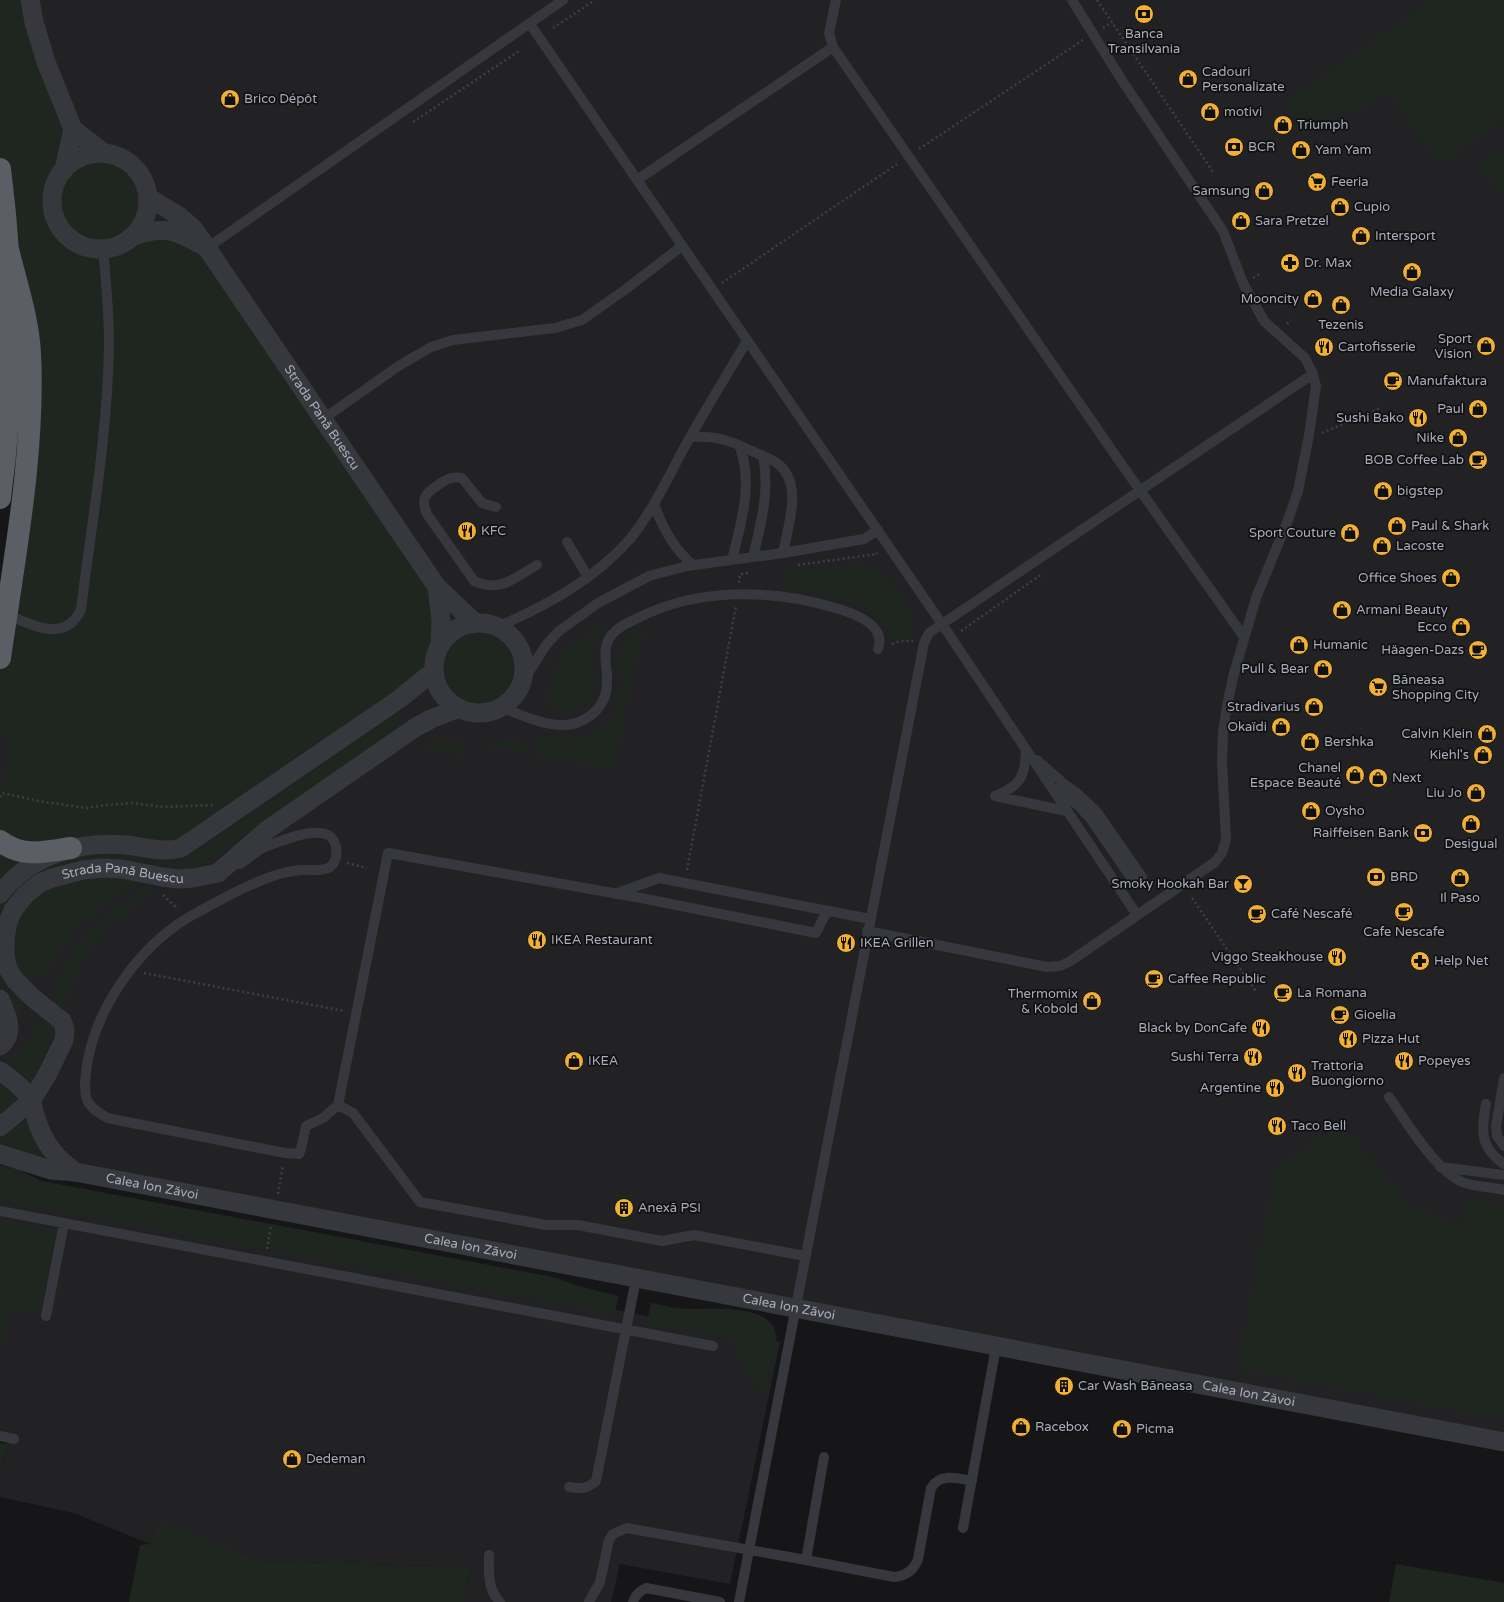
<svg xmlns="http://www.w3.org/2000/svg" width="1504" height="1602" viewBox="0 0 1504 1602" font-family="'Varela Round',sans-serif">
  <rect width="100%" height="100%" fill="#161618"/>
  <path fill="#222225" d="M0,0H1504V1442L0,1154V658L25,480Z
    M0,1189L780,1342L730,1584L620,1564L611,1602H464L470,1567L261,1561L160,1522L150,1544L74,1513L0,1497V1478L9,1433L0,1431Z"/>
  <path fill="#1e261f" d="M0,0H30L73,129L64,170L58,178L52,195L54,216L59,226L69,238L78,244L95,249H103L119,245L133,236L190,239L437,587L440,645L435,660L434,671L398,700L104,904L73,933L59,953L50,971L19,987L0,989V803L9,752L5,733L0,725V658L25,480L0,169Z
    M1433,0H1498L1504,9V119L1439,164L1388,91L1354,115L1347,106L1305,135L1283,103Z
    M1504,147V199L1479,164Z
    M60 201a40 40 0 1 1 80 0a40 40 0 1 1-80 0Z
    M858,565C864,565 870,565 876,569C887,575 911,606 913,618C914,626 911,636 909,643L890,639C888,634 887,625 884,622C862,599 815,592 785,588L786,572Z
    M604,624L605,628C601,633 596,637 594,644C587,668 608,686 580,707C570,715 557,710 548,705C550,692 551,678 556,666C564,647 587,634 604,624Z
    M641,632L648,633L651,640L640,638L613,770L534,754L538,738C569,741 600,743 615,709C618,703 621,696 622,689C623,677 618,666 620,655C621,643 630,635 641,632Z
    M444 668a35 35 0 1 1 70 0a35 35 0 1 1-70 0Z
    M399,712L406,725L169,886L172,868Z
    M443,739L464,742L463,756L423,749L435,740Z
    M517,740L529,744L526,753L478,744Z
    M151,884L152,891L149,896L107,928L84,958L62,1011L39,1073L30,1085L14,1067L5,1062C14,1055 23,1049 29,1040C50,1011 57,976 77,947C96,920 124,903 151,884Z
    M20,996L25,1000L23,1007L16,1020L10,998Z
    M0,1082L9,1087L17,1097L16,1100L0,1115Z
    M25,1114L48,1156L46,1162L0,1146V1134Z
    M1341,1123L1411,1207L1463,1226L1470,1199L1504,1206V1419L1238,1369L1276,1168Z
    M0,1165L17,1169L42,1181L558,1278L574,1285L618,1296L615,1313L0,1201Z
    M0,1219L57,1230L40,1313L10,1306L0,1356Z
    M651,1303C663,1305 675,1309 687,1309C710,1310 769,1302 776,1334C778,1345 768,1384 765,1397L742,1363L735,1345L726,1337L647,1322Z
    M0,1443L7,1444L0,1478Z
    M160,1521L261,1561L470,1567L464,1602H129L140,1545L150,1544Z
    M1396,1564L1504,1583V1602H1389Z"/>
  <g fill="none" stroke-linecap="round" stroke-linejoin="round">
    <path stroke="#3d3f44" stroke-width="2.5" stroke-dasharray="2 3" stroke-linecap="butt" d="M1097,0L1213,172
      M553,28L595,0
      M1103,28L1112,22
      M413,122L519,51
      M919,149L1083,40
      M1253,278L1260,274
      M722,283L897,164
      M1287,324L1291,320
      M1322,433L1380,408
      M798,565L877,554L876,553
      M739,583L740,574L748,573
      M961,631L1042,574
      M892,644L900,641H913
      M0,797L2,793L39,801L86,808L106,805L132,803L164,807L213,805
      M347,863L367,868
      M687,870L736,606
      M163,895L178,909
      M1192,898L1257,993
      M144,973L344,1011
      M278,1194L283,1165
      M267,1249L271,1226"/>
    <path stroke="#37383d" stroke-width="10" d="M836,0L829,33L833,47L1120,462L1244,637
      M530,24L942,624L1137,915
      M637,180L833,47
      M207,248L563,0
      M323,419L400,365L431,347L453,340L555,328L582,320L626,289L682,246
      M691,437C717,436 729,440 752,451C760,455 770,458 777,463C804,484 788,525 783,553
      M654,503C662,528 673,548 693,565
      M496,507L482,503L462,478C452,476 447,479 438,485C426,493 420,498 427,514L474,581C501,593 514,578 537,565
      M567,542L588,577
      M753,557C761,524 770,490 763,456
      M732,560C741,523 754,482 739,445
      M6,614C32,625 66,644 81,609C92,521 108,432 109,343C109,312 106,280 103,249
      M497,627C546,606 594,580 630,539C652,512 668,478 684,448C704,412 726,376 747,341
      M520,686L546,645L559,631L598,603L649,576L687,566L783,553L864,539L878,530
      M501,707C528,718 564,736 590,716C602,707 607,696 607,682C608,667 601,651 610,637C617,627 629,622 640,617C698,588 771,589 832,607C847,611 875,620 879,637C880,641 879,646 878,649
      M1026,750C1025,778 1020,786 995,796L1066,811
      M1037,760L1064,784L1077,793L1097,812L1142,877
      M1055,789L1079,806L1090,818L1134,882
      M240,864C248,859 256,851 265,847C280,841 318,825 331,837C338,844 339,860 330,867C322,872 311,869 303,870C295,870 287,872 279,874C248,884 218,901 189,917C139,947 97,1006 87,1064C86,1075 83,1089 87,1100C91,1109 100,1113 107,1118L285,1153L299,1154L301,1149L306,1126L323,1118L338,1105L388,853L641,898L816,933L827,911
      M615,894L659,878L870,919
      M867,931L1047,967L1060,966L1069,962L1215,862L1222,853L1226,839L1222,762L1223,732L1227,706L1233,677L1256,598L1288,520L1298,491L1309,435L1316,386L1313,374L1305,358L1264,321L1243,283L1223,231L1123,82L1072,0
      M1504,1078L1496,1126L1497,1136L1504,1146
      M1389,1097C1406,1121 1439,1177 1468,1184C1479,1187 1492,1187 1504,1190
      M1486,1104C1481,1130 1480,1148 1504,1164
      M338,1105L353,1113L420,1202L546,1225H578L662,1241L694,1235L805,1256
      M1440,1167L1504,1175
      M0,1211L713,1346
      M46,1316L64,1223
      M0,1436L14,1439
      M569,1487C580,1489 587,1489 596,1481L636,1279
      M963,1528L996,1347
      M489,1555C489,1572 487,1589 500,1602
      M806,1560L894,1577C906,1576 914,1570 918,1559L931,1488C940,1473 957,1478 972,1481
      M589,1602L600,1582L609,1540L613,1534L627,1528L806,1560L824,1457
      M633,1602C635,1595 640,1591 646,1588L720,1602
      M739,1602L924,643L929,633L942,624L1313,374"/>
    <g stroke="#37383d" stroke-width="19">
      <path d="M30,0L34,22L46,62L73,129L104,153"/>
      <circle cx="100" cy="201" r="48"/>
      <path d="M64,170L73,129"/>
      <path id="s1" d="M148,197L179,216L194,229L437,587L475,623"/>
      <path d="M133,236C165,226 173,229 202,245"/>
      <path d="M437,587L441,621L440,645"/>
      <circle cx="479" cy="668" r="45"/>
      <path d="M0,894C30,855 79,841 126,845C144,847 164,853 181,848L398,700L434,671"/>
      <path d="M0,999C7,1015 16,1033 0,1046"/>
      <path d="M0,1071C11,1079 24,1088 31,1101C33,1106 34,1113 36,1118C43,1142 55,1157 75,1172"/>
      <path id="s2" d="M0,1127L31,1101L47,1075L64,1040L65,1029L62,1021L33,998L15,980L8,969L5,955V938L8,922L13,910L26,894L40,883L52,878L83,870L102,868L122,869L162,877L178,879L193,878L218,873L267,830L416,727L431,719L459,708"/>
      <path id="s3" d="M0,1154L51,1170L75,1172L1504,1442"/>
    </g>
    <path stroke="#5b5e65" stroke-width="22" d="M0,169C14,278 15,389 0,498
      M0,658C14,560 35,452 30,353C28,317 16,283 8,249
      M0,841C23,858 44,852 71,848"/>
  </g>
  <defs>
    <g id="bank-disc" transform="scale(1)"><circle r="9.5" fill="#f2b134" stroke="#111113"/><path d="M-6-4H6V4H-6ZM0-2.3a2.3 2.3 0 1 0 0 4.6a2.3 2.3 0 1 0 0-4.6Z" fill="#111"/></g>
    <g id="shop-disc" transform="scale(1)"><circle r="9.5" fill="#f2b134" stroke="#111113"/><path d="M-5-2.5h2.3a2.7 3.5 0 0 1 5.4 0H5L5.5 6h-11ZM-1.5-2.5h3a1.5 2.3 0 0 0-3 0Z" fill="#111"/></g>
    <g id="supermarket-disc" transform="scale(1)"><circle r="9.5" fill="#f2b134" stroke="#111113"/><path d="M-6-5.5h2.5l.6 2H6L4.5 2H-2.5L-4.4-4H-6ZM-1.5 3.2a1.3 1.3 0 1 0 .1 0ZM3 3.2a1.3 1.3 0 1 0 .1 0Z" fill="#111"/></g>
    <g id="pharmacy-disc" transform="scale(1)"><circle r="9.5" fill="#f2b134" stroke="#111113"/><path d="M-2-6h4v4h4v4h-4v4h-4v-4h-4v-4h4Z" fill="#111"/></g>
    <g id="restaurant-disc" transform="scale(1)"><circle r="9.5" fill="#f2b134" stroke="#111113"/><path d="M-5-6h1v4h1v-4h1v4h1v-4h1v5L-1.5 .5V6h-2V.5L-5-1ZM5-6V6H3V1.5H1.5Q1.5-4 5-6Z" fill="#111"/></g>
    <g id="cafe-disc" transform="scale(1)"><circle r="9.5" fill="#f2b134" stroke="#111113"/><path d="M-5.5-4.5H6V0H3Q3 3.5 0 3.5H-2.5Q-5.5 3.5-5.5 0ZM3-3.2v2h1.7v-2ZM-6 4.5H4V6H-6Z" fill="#111"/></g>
    <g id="bar-disc" transform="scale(1)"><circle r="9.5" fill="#f2b134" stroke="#111113"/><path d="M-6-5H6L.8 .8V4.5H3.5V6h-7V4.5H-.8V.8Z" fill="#111"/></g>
    <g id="building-disc" transform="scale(1)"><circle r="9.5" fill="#f2b134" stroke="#111113"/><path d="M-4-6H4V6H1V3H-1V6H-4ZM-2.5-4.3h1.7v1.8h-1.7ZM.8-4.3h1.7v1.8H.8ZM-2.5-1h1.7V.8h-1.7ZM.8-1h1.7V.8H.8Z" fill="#111"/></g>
  </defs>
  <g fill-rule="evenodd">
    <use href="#bank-disc" x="1144" y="14"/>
    <use href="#shop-disc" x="1188" y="79"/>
    <use href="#shop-disc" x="230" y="99"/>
    <use href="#shop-disc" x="1210" y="112"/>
    <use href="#shop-disc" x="1283" y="125"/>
    <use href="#bank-disc" x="1234" y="147"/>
    <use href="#shop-disc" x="1301" y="150"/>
    <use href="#supermarket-disc" x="1317" y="182"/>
    <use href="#shop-disc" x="1264" y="191"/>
    <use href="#shop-disc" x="1340" y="207"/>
    <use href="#shop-disc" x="1241" y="221"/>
    <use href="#shop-disc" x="1361" y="236"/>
    <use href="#pharmacy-disc" x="1290" y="263"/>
    <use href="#shop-disc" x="1412" y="272"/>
    <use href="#shop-disc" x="1313" y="299"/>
    <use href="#shop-disc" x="1341" y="305"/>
    <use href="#shop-disc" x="1486" y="346"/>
    <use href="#restaurant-disc" x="1324" y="347"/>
    <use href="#cafe-disc" x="1393" y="381"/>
    <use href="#shop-disc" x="1478" y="409"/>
    <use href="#restaurant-disc" x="1418" y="418"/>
    <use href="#shop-disc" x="1458" y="438"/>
    <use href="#cafe-disc" x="1478" y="460"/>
    <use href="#shop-disc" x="1383" y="491"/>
    <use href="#shop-disc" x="1397" y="526"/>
    <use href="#restaurant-disc" x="467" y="531"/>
    <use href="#shop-disc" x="1350" y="533"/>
    <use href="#shop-disc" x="1382" y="546"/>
    <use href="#shop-disc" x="1451" y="578"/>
    <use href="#shop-disc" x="1342" y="610"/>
    <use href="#shop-disc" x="1461" y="627"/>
    <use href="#shop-disc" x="1299" y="645"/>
    <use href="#cafe-disc" x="1478" y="650"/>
    <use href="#shop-disc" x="1323" y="669"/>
    <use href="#supermarket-disc" x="1378" y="687"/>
    <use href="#shop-disc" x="1314" y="707"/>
    <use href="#shop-disc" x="1281" y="727"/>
    <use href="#shop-disc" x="1487" y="734"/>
    <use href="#shop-disc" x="1310" y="742"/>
    <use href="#shop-disc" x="1483" y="755"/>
    <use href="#shop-disc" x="1355" y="775"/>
    <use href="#shop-disc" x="1378" y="778"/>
    <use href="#shop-disc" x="1476" y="793"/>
    <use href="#shop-disc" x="1311" y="811"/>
    <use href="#shop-disc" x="1471" y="824"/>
    <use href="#bank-disc" x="1423" y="833"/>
    <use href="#bank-disc" x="1376" y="877"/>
    <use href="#shop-disc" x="1460" y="878"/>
    <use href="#bar-disc" x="1243" y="884"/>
    <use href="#cafe-disc" x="1404" y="912"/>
    <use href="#cafe-disc" x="1257" y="914"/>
    <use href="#restaurant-disc" x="537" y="940"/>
    <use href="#restaurant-disc" x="846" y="943"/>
    <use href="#restaurant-disc" x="1337" y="957"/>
    <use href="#pharmacy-disc" x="1420" y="961"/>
    <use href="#cafe-disc" x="1154" y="979"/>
    <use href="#cafe-disc" x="1283" y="993"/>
    <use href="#shop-disc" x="1092" y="1001"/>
    <use href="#cafe-disc" x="1340" y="1015"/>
    <use href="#restaurant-disc" x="1261" y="1028"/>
    <use href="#restaurant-disc" x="1348" y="1039"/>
    <use href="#restaurant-disc" x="1253" y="1057"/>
    <use href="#shop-disc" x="574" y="1061"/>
    <use href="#restaurant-disc" x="1404" y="1061"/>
    <use href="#restaurant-disc" x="1297" y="1073"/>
    <use href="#restaurant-disc" x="1275" y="1088"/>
    <use href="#restaurant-disc" x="1277" y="1126"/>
    <use href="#building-disc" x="624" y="1208"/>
    <use href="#building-disc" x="1064" y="1386"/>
    <use href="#shop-disc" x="1021" y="1427"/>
    <use href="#shop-disc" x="1122" y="1429"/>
    <use href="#shop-disc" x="292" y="1459"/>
  </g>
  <g text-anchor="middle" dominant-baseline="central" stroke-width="3.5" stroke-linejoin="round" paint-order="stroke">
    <g font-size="13" fill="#a8adb8" stroke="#111113" text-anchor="start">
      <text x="1144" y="34" text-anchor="middle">Banca<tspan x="1144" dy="15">Transilvania</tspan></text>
      <text x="1202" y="72">Cadouri<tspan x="1202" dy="15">Personalizate</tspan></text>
      <text x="244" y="99">Brico Dépôt</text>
      <text x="1224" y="112">motivi</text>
      <text x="1297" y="125">Triumph</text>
      <text x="1248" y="147">BCR</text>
      <text x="1315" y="150">Yam Yam</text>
      <text x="1331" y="182">Feeria</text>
      <text x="1250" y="191" text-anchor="end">Samsung</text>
      <text x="1354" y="207">Cupio</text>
      <text x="1255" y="221">Sara Pretzel</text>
      <text x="1375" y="236">Intersport</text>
      <text x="1304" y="263">Dr. Max</text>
      <text x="1412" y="292" text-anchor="middle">Media Galaxy</text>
      <text x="1299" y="299" text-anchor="end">Mooncity</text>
      <text x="1341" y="325" text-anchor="middle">Tezenis</text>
      <text x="1472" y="339" text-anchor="end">Sport<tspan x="1472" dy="15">Vision</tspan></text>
      <text x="1338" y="347">Cartofisserie</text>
      <text x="1407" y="381">Manufaktura</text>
      <text x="1464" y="409" text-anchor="end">Paul</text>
      <text x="1404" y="418" text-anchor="end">Sushi Bako</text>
      <text x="1444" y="438" text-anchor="end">Nike</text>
      <text x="1464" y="460" text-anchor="end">BOB Coffee Lab</text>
      <text x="1397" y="491">bigstep</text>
      <text x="1411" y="526">Paul &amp; Shark</text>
      <text x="481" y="531">KFC</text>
      <text x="1336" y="533" text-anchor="end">Sport Couture</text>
      <text x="1396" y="546">Lacoste</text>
      <text x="1437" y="578" text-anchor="end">Office Shoes</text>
      <text x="1356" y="610">Armani Beauty</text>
      <text x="1447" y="627" text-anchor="end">Ecco</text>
      <text x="1313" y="645">Humanic</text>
      <text x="1464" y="650" text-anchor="end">Häagen-Dazs</text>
      <text x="1309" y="669" text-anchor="end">Pull &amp; Bear</text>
      <text x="1392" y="680">Băneasa<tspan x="1392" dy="15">Shopping City</tspan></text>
      <text x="1300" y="707" text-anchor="end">Stradivarius</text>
      <text x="1267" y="727" text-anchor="end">Okaïdi</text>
      <text x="1473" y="734" text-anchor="end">Calvin Klein</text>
      <text x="1324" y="742">Bershka</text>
      <text x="1469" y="755" text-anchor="end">Kiehl's</text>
      <text x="1341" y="768" text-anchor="end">Chanel<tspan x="1341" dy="15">Espace Beauté</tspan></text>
      <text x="1392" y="778">Next</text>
      <text x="1462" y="793" text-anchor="end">Liu Jo</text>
      <text x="1325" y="811">Oysho</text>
      <text x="1409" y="833" text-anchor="end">Raiffeisen Bank</text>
      <text x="1471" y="844" text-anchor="middle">Desigual</text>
      <text x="1390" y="877">BRD</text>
      <text x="1229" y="884" text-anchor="end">Smoky Hookah Bar</text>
      <text x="1460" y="898" text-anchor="middle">Il Paso</text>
      <text x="1271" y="914">Café Nescafé</text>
      <text x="1404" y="932" text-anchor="middle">Cafe Nescafe</text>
      <text x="551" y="940">IKEA Restaurant</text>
      <text x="860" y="943">IKEA Grillen</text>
      <text x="1323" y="957" text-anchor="end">Viggo Steakhouse</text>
      <text x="1434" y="961">Help Net</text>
      <text x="1168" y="979">Caffee Republic</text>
      <text x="1297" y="993">La Romana</text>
      <text x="1078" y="994" text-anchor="end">Thermomix<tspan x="1078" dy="15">&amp; Kobold</tspan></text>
      <text x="1354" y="1015">Gioelia</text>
      <text x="1247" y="1028" text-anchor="end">Black by DonCafe</text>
      <text x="1362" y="1039">Pizza Hut</text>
      <text x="1239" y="1057" text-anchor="end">Sushi Terra</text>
      <text x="588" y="1061">IKEA</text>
      <text x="1418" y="1061">Popeyes</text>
      <text x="1311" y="1066">Trattoria<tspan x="1311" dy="15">Buongiorno</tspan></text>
      <text x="1261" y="1088" text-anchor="end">Argentine</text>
      <text x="1291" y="1126">Taco Bell</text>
      <text x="638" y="1208">Anexă PSI</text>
      <text x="1078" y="1386">Car Wash Băneasa</text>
      <text x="1035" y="1427">Racebox</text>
      <text x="1136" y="1429">Picma</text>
      <text x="306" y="1459">Dedeman</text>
    </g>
    <g font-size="13" fill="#a8adb8" stroke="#111113">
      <text stroke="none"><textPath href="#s1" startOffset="284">Strada Pană Buescu</textPath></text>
      <text stroke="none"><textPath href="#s2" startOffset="389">Strada Pană Buescu</textPath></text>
      <text stroke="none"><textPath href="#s3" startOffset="156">Calea Ion Zăvoi</textPath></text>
      <text stroke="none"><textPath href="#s3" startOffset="480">Calea Ion Zăvoi</textPath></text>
      <text stroke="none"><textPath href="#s3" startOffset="804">Calea Ion Zăvoi</textPath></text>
      <text stroke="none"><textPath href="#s3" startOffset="1272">Calea Ion Zăvoi</textPath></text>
    </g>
  </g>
</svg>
